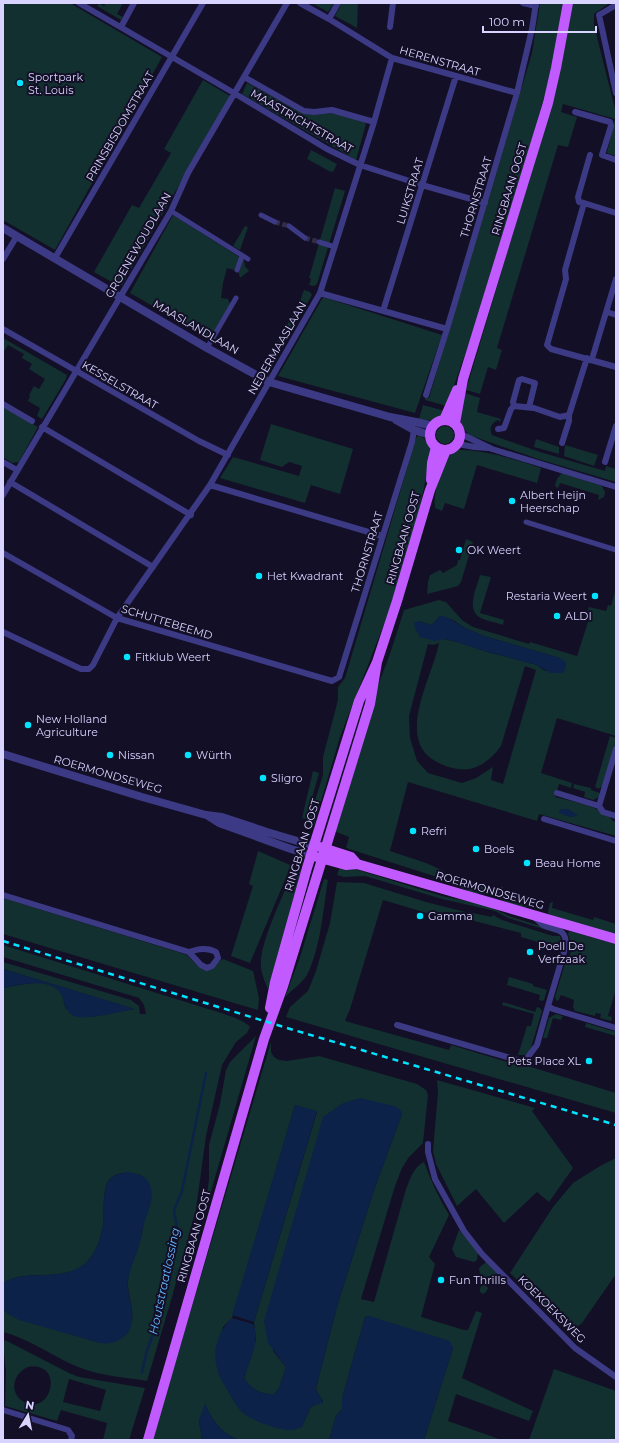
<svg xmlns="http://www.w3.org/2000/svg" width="619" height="1443" viewBox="0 0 619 1443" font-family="Montserrat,sans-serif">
  <rect width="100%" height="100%" fill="#130f26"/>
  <path fill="#12302f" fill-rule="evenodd" d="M3,3H70L162,57L55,250L3,220Z
    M99,3L104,6L106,3H123L117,14L123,17L121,20L97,6Z
    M312,3H334L328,12Z
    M342,3H358L357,28L335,16Z
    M540,3H563L560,28L551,72L533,136L471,337L447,406L425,400V398H429L532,53Z
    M571,3L608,4L594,14V25L616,113V156L607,153L615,119L563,104L561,112L577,117L568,147L558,145L497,348L502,350L496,370L488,367L480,394L466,390L555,93Z
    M203,80L230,96L122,285L119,286L94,272L132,205L139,208L171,153L164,149Z
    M247,83L301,112L311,115L334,113L364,122L366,124L356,160L242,94Z
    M311,150L337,164L333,172L329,171L307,159Z
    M335,188L345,191L317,284L314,286L309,285L311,279L309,278Z
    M173,215L244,260L245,266L249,271L240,278L238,271L227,268L223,283L221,298L228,299L230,304L210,339L130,293Z
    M245,226L248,227L240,250L233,246Z
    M304,290L310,292L312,295L270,368L264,365L298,306Z
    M323,297L442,335L415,413L278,376Z
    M3,338L67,375L66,379L42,419L37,416L40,408L28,401L30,396L29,395L34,386L39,389L45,379L29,369L32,364L22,358L24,354L8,345L3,353Z
    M465,393L480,398L477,412L501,419L500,422L498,420C491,423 489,429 492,435L540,452L605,471L606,466L616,469V482L538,459L469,435C455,420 460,411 465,393Z
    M423,405L445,411C437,421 431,422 419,419Z
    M3,406L38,427L19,462L12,463L3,457Z
    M271,424L353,449L340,494L311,485L305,503L220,478L233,457L299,476L302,466L289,462L282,467L260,460Z
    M436 435a9 9 0 1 1 18 0a9 9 0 1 1-18 0Z
    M418,435C426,439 429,443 432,451L417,520L393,601L340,737L314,825L308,823L323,775V757L338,700V687L345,678L416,438Z
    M536,439L559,447V454L534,447Z
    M565,445L598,455L594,466L564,456Z
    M458,450C483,449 517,460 541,468L537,483L477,465L464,509L445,503L442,511L435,508C433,495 441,464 449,455C451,453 455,451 458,450Z
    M562,473L602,486L605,492L604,497L598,500L599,495L560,483L558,488L555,486C556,480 558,477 562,473Z
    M466,539L473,542L461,582L458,586L427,594L428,582L430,575L440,570L443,573L457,565L458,560H460Z
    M480,575L491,577L480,613L504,620L503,625C496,622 485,621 479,617C466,608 477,587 480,575Z
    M616,588V736L557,718L541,773L572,783L571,788L559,784L555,797C571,801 604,807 613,821L616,822V836L539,814L537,821L408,782L390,851L426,863L444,871L437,877L346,848L349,837L334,831L375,693L390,654L404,610L439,600L446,602L462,620L473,627L529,644L530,642L577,656L589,619L585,618L589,607L606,611L608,605L611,606ZM440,616L453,620L465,628L484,636L560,658L545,671L537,665L484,651L457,642L444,639L421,637L415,628L418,621L432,625ZM439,643C433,675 397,735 432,759C440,764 448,768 458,769C476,772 491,760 501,746L525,666L536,670L503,784L491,780L493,767L476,778L462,783L428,773L417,761L410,738L409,716L428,644L433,645Z
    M610,736L616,738V741L602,788L600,787L599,789L595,787Z
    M313,771L319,773L306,819L302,818Z
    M574,784L591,788V790L600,793L599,797L593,800L584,797L585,792L573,788Z
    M258,851L290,865V868L250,963L231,956L253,886L249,884Z
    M340,866L358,870L442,896L486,905L509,916L556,931V933L508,918L495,911L442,899L365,876L344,877L337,875Z
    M294,869L301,871L268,989C265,982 261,973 261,966C259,943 285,892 294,869Z
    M451,874L475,884L491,889L489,893C477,897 461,888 449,882Z
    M324,879L328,880C323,910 321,947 307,975C302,983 292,990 285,997L300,957Z
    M337,882L364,883L426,902L465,912L464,915L461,914L457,922L383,900L350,1009L345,1021L449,1050L451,1045L524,1067H531L616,1093V1113L286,1017L290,1007L308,991L316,971L330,923Z
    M501,887H503L502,893L529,901L531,896L533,897L530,906C522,909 503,903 498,896Z
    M3,898L181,953L187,955L197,965L211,967L223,959L253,971L259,998L258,1010L3,934Z
    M553,902L552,908L593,920L594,917L616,924V935L549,915L548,912L550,903Z
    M468,912L492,917L493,915L502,920L553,936H560L561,940L558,948L521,937V933L467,919Z
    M569,931L616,944V989L608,1016L612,1017L611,1021L600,1018L601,1014L596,1013L595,1016L575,1011L573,1007L574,1000L561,995L558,1001L556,1000L555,997L566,960L569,959L571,951L570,949L571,943L568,934Z
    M3,945L208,1009C218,1012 244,1019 250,1027L247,1033L236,1042L222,1065L206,1136L196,1209L172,1297L147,1381C124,1377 100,1376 78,1367C52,1356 30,1339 3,1332V1308L8,1314L100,1343L132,1321C134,1307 127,1295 128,1281C129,1263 141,1246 143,1227C145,1212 141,1190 141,1175C130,1173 120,1170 111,1178C101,1186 105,1213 103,1225C101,1235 98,1248 91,1257C70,1286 28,1267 3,1283V988C19,985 49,976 61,993C64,997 64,1004 66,1009L80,1017H91L134,1009L3,969V962L131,1000L139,1006L140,1014H146L144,1005L139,998L3,957Z
    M509,977L533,984V986L547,990L544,1000L542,1001L539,1000L540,995L507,985Z
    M503,1002L535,1012L537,1007L540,1008L542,1011L530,1051L527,1055H518L527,1026H531L534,1014L502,1005Z
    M556,1014L563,1016L561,1020L553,1018L547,1038H543L549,1018Z
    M586,1023L616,1032V1036L585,1027Z
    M256,1036L205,1212L209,1179V1145L220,1104L226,1070L230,1062Z
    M271,1042V1052L274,1057L279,1060L287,1061L319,1056L417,1084L426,1090L428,1095L423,1143L409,1157L402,1168L395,1186L361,1299L374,1302L406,1189C410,1179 414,1166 424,1162C431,1181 439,1198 449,1215L429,1257L435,1264L421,1317L464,1330H468L476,1311L482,1313L462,1378L533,1411L529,1421L456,1394L448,1421L502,1440H424L453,1348L369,1316L365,1317L342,1398V1409L336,1416L329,1440H239C223,1434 216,1425 208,1411L199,1420L202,1440H152ZM295,1105L317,1112L254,1322L256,1340L244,1378C251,1389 261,1395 274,1394L279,1388L286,1367L273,1351L402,1114L374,1190L338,1303L316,1388C317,1395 322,1397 323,1402L314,1405L310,1408L302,1427L262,1422L252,1418L242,1412L231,1396L218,1372L223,1327L232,1318Z
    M437,1080L535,1108L532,1111L573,1168L549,1202L537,1192L504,1223L476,1189L457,1206L436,1164L433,1151L438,1092Z
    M616,1158V1274L582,1323L571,1332L510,1273L553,1207L573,1183L600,1166Z
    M459,1230L478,1252L477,1260L474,1262L456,1257L452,1249Z
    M486,1262L498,1274L486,1286L488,1288L486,1292L483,1294L480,1292V1289L483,1281L480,1274L479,1268Z
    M5,1340L69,1373L79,1377L145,1388L129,1440H103L107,1423L61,1410L57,1421L5,1406L6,1372L3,1343ZM28,1367C67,1361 50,1421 21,1400C9,1390 14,1373 28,1367ZM69,1379L106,1390L100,1411L63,1402Z
    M554,1369L616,1391V1440H529Z"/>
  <path fill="#0c2248" d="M440,616L447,617L465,628L484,636L560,658L566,662L565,670L562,673H550L537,665L484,651L457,642L444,639L435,641L420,637L415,628L414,623L418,621L432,625Z
    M563,809H569L578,816L570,817L559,813V810Z
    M3,969L135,1009C121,1011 86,1021 74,1016C65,1012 65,1004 62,996C54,976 18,985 3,988Z
    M360,1098L394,1106L400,1109L402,1114L374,1190L338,1303L316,1388C317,1395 322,1397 323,1403L314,1405L310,1408L302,1427C298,1428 294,1430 290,1430C278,1430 249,1420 241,1411C235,1405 231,1396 226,1388C223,1383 219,1377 218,1371C211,1352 218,1331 232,1318L253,1324C261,1342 249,1361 244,1378C251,1389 261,1395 274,1394L279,1388L286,1367L268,1343L264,1321L323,1117L343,1103Z
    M295,1105L317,1111L254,1322L232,1315Z
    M128,1172C137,1174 147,1175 150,1185C155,1199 147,1214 143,1227C142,1233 141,1239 139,1245C136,1257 130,1267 128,1280C126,1297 138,1314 129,1331C123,1341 111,1345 100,1343L19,1320L8,1314L3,1308V1283C28,1267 69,1286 91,1257C98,1248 101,1235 103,1225C105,1213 101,1187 111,1178C116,1174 122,1173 128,1172Z
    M369,1316L450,1341L453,1348L424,1440H329L336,1416L342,1409V1398L365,1317Z
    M205,1403C213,1421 220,1433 239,1440H202L199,1420Z"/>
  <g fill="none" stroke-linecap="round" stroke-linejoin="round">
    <path stroke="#0c2248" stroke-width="2.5" d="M142,1372L147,1350L155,1329L163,1294L177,1228L174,1210L182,1191L206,1073"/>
    <path stroke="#312d47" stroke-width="5" stroke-dasharray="5 2.5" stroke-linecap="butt" d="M275,222L289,226
      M305,238L319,242"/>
    <path stroke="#3d3a85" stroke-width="5" d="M171,211L248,259
      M261,215L275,222
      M289,226L305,238
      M319,242L335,247
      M237,270L242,256
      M207,348L236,298
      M526,522L616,550"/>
    <path stroke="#3d3a85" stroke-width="6" d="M79,3L234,93L327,149L360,165L422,185L485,203
      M300,3L329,19L392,58L517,93
      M523,3L536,6
      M616,5L599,15L616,93
      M329,19L338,3
      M121,27L134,3
      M390,27L393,3
      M244,77L304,111L314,112L332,110L374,122
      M575,112L610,122L611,126L602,155L616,160
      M590,155L578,197L579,202L584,203L565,270L566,279L547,345L551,349L616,367
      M584,203L616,213
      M55,258L203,3
      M3,259L17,236
      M320,293L447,329
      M383,311L456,76
      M607,312L616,315
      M3,329L199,441L228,455
      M592,359L616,279
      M426,395L447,329L517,93L532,29L536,3
      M3,404L32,421
      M514,406L513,402L519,380L522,379L535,383L529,407
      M42,427L191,515
      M498,429L504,428L511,409L514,406L534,408L560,417L569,415
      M461,434L492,449L616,487
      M562,443L569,421V415L587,358
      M458,444L474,447L488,448
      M3,462L17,470
      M605,462L616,426
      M10,482L153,567
      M210,485L382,536
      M3,495L171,211L188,173L287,3
      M3,553L117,618L332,681L339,677L412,442L414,430
      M3,632L81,669H89L93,665L117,618L210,485L320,293L374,122L392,58
      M557,793L599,806L616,749
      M599,806L603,812L616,816
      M544,819L616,841
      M3,895L189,952L201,965L207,968L212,966L218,958L216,952C207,947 198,949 189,952
      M535,918C538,920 540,923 543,925C555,931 566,927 566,945L548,1006
      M397,1025L524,1062L537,1045L548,1006L553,1009L616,1028
      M428,1144V1152L435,1179L464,1231L482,1254L575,1348L616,1377
      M3,1410L68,1430L72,1436L71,1440"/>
    <path stroke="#3d3a85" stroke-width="8" d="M3,228L207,348L269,382L390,417L416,422L433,426
      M396,420L414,430L430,435
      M3,754L142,797L206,815L222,817L267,832L314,846
      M208,816L219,823L291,849L311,855"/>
    <path stroke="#c25bff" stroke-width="10" d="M430 435a15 15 0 1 1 30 0a15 15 0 1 1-30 0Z
      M444,420L457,390
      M455,423L463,379L548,103L556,68L568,3
      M431,480L432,463L436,447
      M320,847L351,857L357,864
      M317,857L346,865L357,864L616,939
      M270,1008L275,982L307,868L359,701L377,662L397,601L430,490L446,450
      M148,1440L264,1039L283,986L370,704L377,662"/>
    <path stroke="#00e5ff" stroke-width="2.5" stroke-dasharray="6 5" stroke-linecap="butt" d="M3,941L287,1028L616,1125"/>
  </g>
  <g fill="#00e5ff" stroke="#130f26" stroke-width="1.5">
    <circle cx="20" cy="83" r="4"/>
    <circle cx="512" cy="501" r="4"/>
    <circle cx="459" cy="550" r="4"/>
    <circle cx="259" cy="576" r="4"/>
    <circle cx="595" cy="596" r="4"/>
    <circle cx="557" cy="616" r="4"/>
    <circle cx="127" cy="657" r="4"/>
    <circle cx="28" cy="725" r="4"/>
    <circle cx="110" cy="755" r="4"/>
    <circle cx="188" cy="755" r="4"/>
    <circle cx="263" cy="778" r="4"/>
    <circle cx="413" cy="831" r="4"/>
    <circle cx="476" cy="849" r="4"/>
    <circle cx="527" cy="863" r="4"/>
    <circle cx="420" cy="916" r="4"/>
    <circle cx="530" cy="952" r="4"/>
    <circle cx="589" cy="1061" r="4"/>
    <circle cx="441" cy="1280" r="4"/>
  </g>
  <g text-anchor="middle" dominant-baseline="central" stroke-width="4" stroke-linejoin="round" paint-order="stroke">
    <g font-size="11" fill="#d9d4ff" stroke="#130f26">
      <text transform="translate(440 61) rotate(16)">HERENSTRAAT</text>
      <text transform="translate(302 121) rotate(30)">MAASTRICHTSTRAAT</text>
      <text transform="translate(120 126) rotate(-60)">PRINSBISDOMSTRAAT</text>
      <text transform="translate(509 189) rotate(-73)">RINGBAAN OOST</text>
      <text transform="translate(410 191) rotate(-73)">LUIKSTRAAT</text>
      <text transform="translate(476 197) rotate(-73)">THORNSTRAAT</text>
      <text transform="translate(138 245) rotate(-60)">GROENEWOUDLAAN</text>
      <text transform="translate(196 327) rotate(30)">MAASLANDLAAN</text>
      <text transform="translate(277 348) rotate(-60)">NEDERMAASLAAN</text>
      <text transform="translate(120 385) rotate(30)">KESSELSTRAAT</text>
      <text transform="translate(403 538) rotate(-74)">RINGBAAN OOST</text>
      <text transform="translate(367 552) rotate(-73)">THORNSTRAAT</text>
      <text transform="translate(167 622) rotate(17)">SCHUTTEBEEMD</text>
      <text transform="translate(108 774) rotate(16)">ROERMONDSEWEG</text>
      <text transform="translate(302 845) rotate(-73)">RINGBAAN OOST</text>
      <text transform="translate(490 890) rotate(16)">ROERMONDSEWEG</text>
      <text transform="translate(194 1236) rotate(-74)">RINGBAAN OOST</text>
      <text transform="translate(552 1309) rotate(45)">KOEKOEKSWEG</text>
    </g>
    <g font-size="11" fill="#d9d4ff" stroke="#130f26" text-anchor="start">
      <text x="28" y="77">Sportpark<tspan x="28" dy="13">St. Louis</tspan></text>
      <text x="520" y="495">Albert Heijn<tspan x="520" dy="13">Heerschap</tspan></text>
      <text x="467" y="550">OK Weert</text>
      <text x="267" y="576">Het Kwadrant</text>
      <text x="587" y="596" text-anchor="end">Restaria Weert</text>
      <text x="565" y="616">ALDI</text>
      <text x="135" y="657">Fitklub Weert</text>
      <text x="36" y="719">New Holland<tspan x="36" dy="13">Agriculture</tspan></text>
      <text x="118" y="755">Nissan</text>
      <text x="196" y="755">Würth</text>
      <text x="271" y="778">Sligro</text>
      <text x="421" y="831">Refri</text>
      <text x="484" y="849">Boels</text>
      <text x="535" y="863">Beau Home</text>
      <text x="428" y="916">Gamma</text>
      <text x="538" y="946">Poell De<tspan x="538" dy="13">Verfzaak</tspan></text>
      <text x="581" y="1061" text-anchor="end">Pets Place XL</text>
      <text x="449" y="1280">Fun Thrills</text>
    </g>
    <g font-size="12" font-style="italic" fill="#62b6ff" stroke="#130f26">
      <text transform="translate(164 1281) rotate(-78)">Houtstraatlossing</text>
    </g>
  </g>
  <rect width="619" height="1443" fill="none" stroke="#d9d4ff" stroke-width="8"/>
  <g transform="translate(28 1415) rotate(10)" stroke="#130f26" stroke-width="3" paint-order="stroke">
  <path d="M0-3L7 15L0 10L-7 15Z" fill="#d9d4ff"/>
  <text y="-6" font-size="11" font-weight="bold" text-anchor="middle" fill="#d9d4ff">N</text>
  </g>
  <path d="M483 26v6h113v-6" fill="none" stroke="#d9d4ff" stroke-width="2"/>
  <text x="489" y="26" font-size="12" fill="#d9d4ff" stroke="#130f26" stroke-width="3" paint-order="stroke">100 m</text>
</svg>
